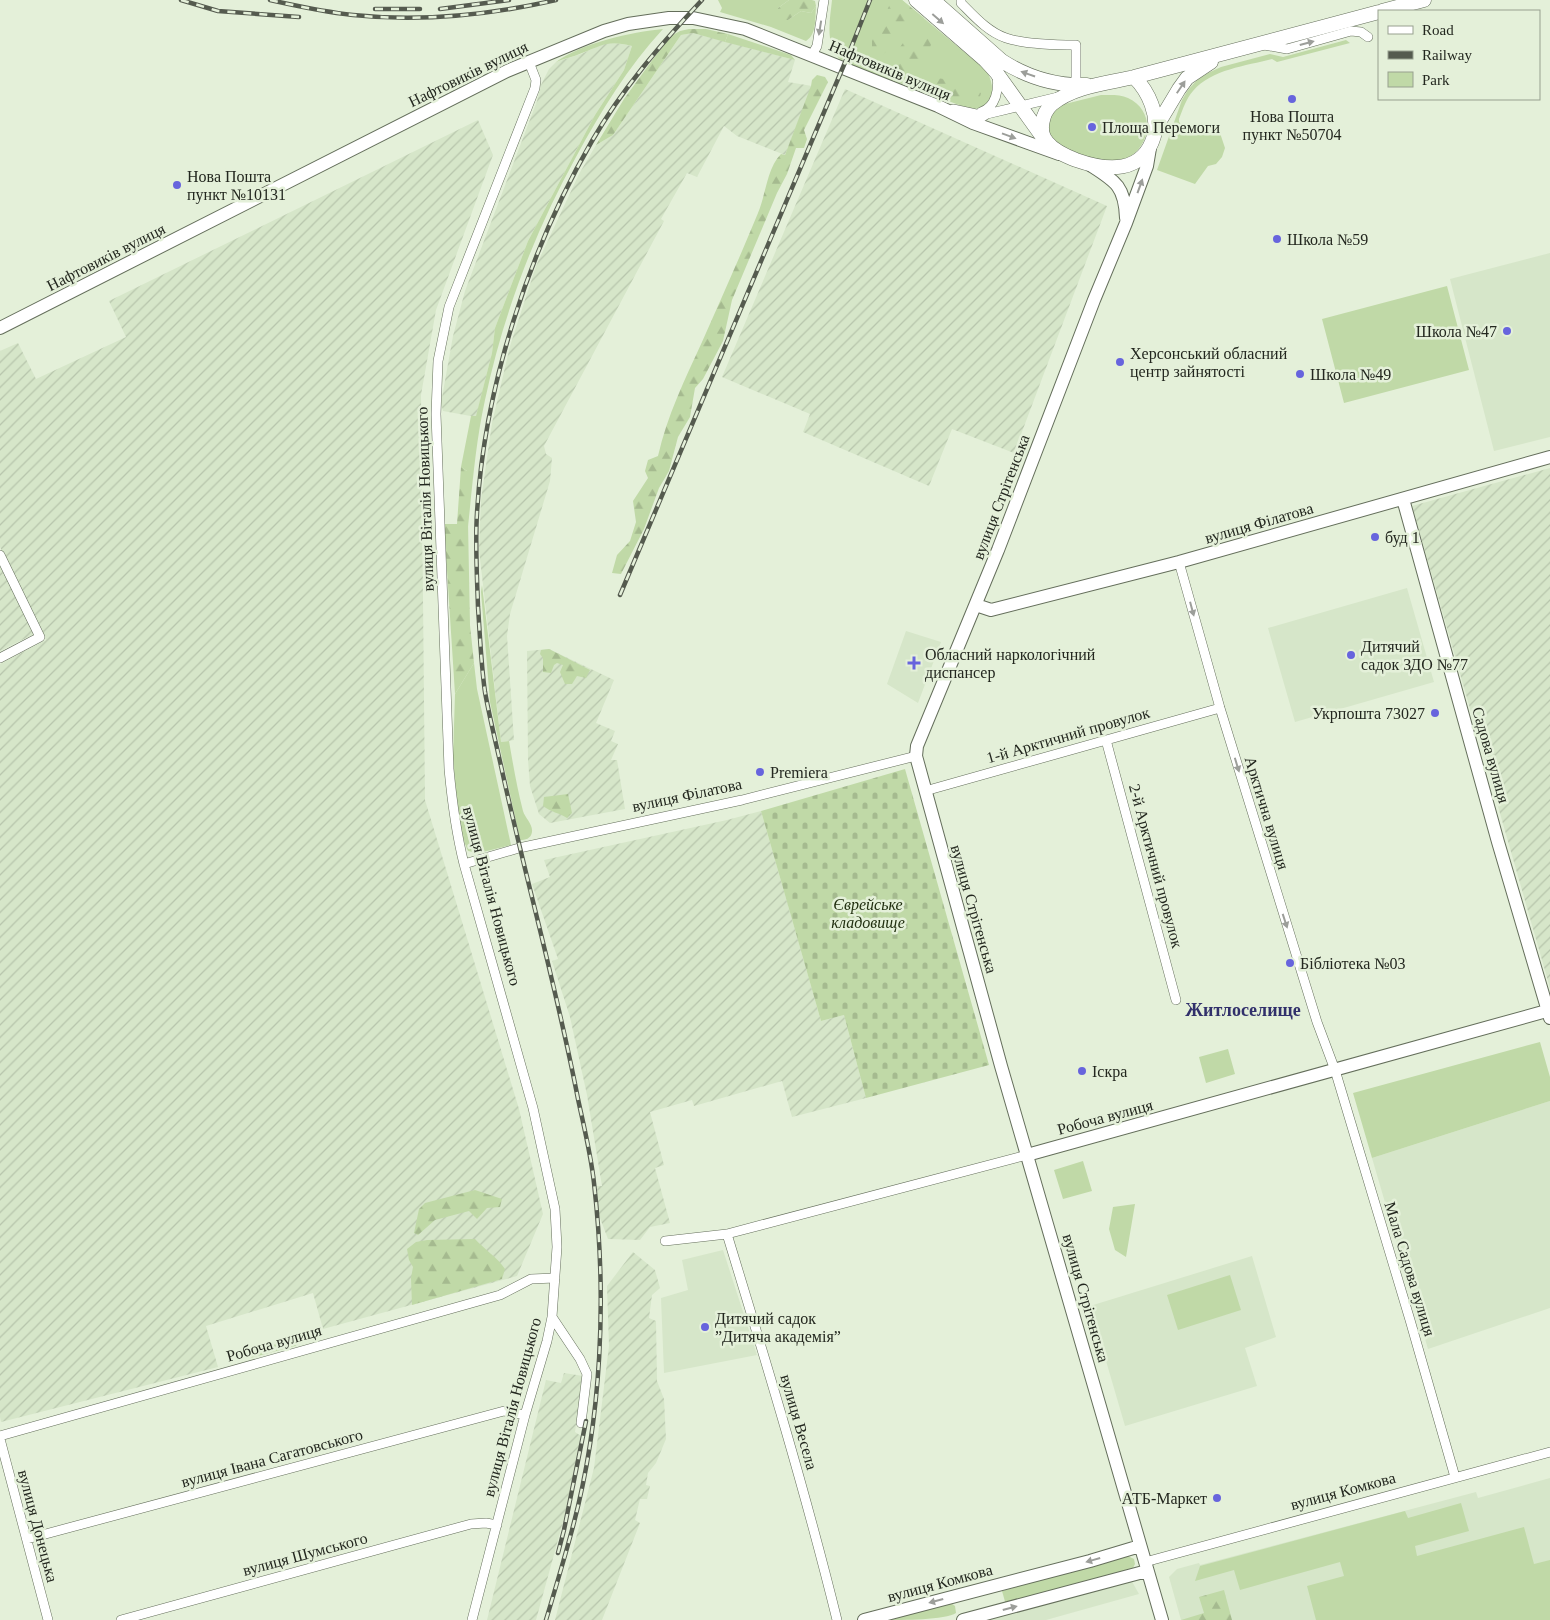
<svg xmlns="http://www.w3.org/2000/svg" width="1550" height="1620" viewBox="0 0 1550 1620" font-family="'Times New Roman',serif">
  <defs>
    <pattern id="industrial-furrows" width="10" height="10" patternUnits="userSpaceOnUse" patternTransform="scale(1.25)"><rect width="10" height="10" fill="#d6e6c9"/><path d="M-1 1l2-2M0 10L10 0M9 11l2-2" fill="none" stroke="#b7c5ac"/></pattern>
    <pattern id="forest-firs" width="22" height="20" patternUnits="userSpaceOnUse" patternTransform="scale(1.25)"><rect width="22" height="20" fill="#c0d9a7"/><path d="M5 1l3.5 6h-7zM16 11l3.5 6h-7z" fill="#a5ba8f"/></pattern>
    <pattern id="cemetery-stones" width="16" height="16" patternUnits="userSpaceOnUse" patternTransform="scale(1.25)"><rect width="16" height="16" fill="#c0d9a7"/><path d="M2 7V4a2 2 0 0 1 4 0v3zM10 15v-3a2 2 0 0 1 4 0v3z" fill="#a5ba8f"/></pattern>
  </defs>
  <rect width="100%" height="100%" fill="#e4f0d9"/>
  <path fill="#d6e6c9" d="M1550,253V437L1494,451L1450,279Z
    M1407,588L1434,682L1295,722L1268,628Z
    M906,631L941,642L918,703L887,684Z
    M1550,1101V1308L1428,1349L1372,1158Z
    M723,1250L757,1355L664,1373L661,1298L688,1290L682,1260Z
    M1252,1256L1276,1337L1245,1348L1257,1386L1125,1426L1090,1306Z
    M1550,1478V1620H1181L1169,1577L1177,1569L1199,1563L1200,1565L1476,1492L1478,1498Z
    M1130,1578L1139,1594L1046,1620H980Z"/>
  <path fill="url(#industrial-furrows)" d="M693,33L795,60L788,82L812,86L785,155L737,136L724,126L697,177L687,173L661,219L664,221L544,446L546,454L552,458L550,481L510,614L507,636L514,740L501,742L479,550L481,500L492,423L510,346L536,266L579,174L596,145L613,135L681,35Z
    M611,42L632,46L624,70L595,115L528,241L495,328L492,353L476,417L443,411L441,403L453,336L465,291L537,101L541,85L549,69L556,62L581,54L603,44Z
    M845,89L1107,206L1014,453L952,429L929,486L803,432L810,414L722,377Z
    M478,120L493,155L436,310L421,395L425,800L519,1109L543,1214L517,1276L323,1329L313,1293L206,1326L218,1367L1,1422L0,1417V664L46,640L0,547V351L18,343L36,379L126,337L109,301Z
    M1550,468V988L1412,506Z
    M0,563L34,634L0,651Z
    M549,649L614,680L596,723L615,731L611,741L618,744L611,760H617L625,809L550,823L539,814L530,786L528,760L527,651Z
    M761,811L821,1021L844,1015L866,1098L792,1117L782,1081L694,1106L692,1100L650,1112L664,1165L655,1168L670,1223L650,1227L640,1240L608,1239L598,1213L596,1186H602L587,1095L570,1017L552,961L558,959L532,884L550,877L544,860L727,820Z
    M633,1252L655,1270L660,1288L652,1295L649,1318L656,1321L657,1381L664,1399L666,1439L656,1463L648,1473L646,1485L650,1486L647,1499H640L635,1520L640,1523L602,1620H555L594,1468L609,1346L607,1286Z
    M564,1373L583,1376L575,1432L581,1436L569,1500L536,1620H487L546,1380L561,1383Z"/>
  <path fill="#c0d9a7" d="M718,0H789L778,8L788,20L801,11L811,13L816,6C815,18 817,34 806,41L771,27L720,12L722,8Z
    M832,0H902L987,71C996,89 995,109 970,109L848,64L852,54L846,52L842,61C824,46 830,20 832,0Z
    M663,29C628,67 601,111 576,157C534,233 503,315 485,400C475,445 472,491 467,536V471L461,467L471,416H476L492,353L495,328L528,241L595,115L624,70L632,46C607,40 604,45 582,53C574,57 565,58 556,62C582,43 631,32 663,29Z
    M728,34L791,55L795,60L725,42Z
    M1346,40L1350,43L1277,62L1272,59C1246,66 1212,69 1193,91C1186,99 1183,109 1179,119V122L1182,125L1220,133L1225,148L1222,157L1216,164L1208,166L1195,184L1157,170L1182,100L1188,90L1197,80L1208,73L1221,67L1270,54L1283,57Z
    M1101,95C1109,95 1120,94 1128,98C1163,115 1146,162 1108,164C1102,165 1093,159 1087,157C1079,154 1068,152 1061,148C1056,145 1052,138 1048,134L1050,112L1057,106Z
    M1447,286L1469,370L1344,403L1322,319Z
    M482,585L501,742L509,741C513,764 517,788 523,811C525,818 533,824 532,832C531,839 525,840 520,840L490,702L481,592Z
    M474,663L477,689L511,845L479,853L468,851L465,844L459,824L453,758L455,694Z
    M1540,1042L1550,1077V1101L1372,1158L1353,1093Z
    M1228,1049L1235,1074L1206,1083L1199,1057Z
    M1083,1161L1092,1191L1063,1199L1054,1170Z
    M1135,1204L1126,1257L1115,1250L1109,1229L1113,1207Z
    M1230,1275L1241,1310L1178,1330L1167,1295Z
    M294,1339L298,1342V1344L295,1346L250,1358L246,1357L249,1352Z
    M1461,1503L1469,1531L1415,1546L1417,1556L1524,1527L1534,1564L1550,1560V1620H1316L1307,1586L1344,1576L1340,1562L1240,1590L1234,1570L1195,1581L1200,1566L1405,1511L1408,1518Z
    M1128,1556L1134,1559L1135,1564L1133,1568L1006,1605L1002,1591Z
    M951,1603L955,1606L956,1613C946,1620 901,1620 886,1620Z"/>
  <path fill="url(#forest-firs)" d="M789,0H812L815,1L816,6L811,13L801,11L788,20H778V8Z
    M892,0H902L924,18L902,31L880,59L872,56V41Z
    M689,29H706L728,34L725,42L693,33L681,35L613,135L596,145L624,99L653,59L671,36L680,31Z
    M920,37H933C927,62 920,66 899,80L882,73L905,40Z
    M817,75L825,77L828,82L804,130L807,139L804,148H796L787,174L777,193L732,300L723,341L703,379L695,388L690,417L678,437L669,471L659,488L644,529L621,574L612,573L617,555L630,541L636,522L633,501L648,478L645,471L648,460L658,456C667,416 685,379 702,342C721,299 740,257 758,213C766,194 767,168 781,154L785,155L811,86L812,80Z
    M928,77L952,80L981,93L979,100C958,105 937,93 917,87L914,82L919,78Z
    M461,467L467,471L470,625L474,663L455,694L444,524H457Z
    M549,649L590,670L586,678L577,676L572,684H565L560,672L563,665L557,663L554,665L551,673L543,672V658L540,654L541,650Z
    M568,794L572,813L567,818C559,813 551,812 543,806L544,797Z
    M475,1190L502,1199L500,1207L487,1208L477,1219L469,1211L435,1220L418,1235L414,1233L419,1209L425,1203Z
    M475,1239C484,1249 498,1258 505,1269L502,1279L412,1305L411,1278L413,1267L409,1260L407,1249L416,1242L427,1240Z
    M1224,1590L1232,1620H1181L1204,1613L1199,1597Z"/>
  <path fill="url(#cemetery-stones)" d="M905,769L989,1065L866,1098L844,1015L821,1021L761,811Z"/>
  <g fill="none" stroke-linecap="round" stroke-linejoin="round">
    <g stroke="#646e5b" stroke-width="10">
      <path id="street" d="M961,0V3C974,16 988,32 1006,38C1024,44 1057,45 1076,45V85
        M1264,45L1287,49L1351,31L1361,32L1368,37
        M812,55L817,46L824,0
        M953,109L976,114H987
        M981,112C996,107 999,90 997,75
        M973,123L987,114L1058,97
        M0,555L40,637L0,658
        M1179,562L1220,708L1317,1022L1335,1070L1410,1320L1455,1477
        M1106,740L1176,1000
        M925,791L1220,708
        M464,864L519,848L742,800L916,756
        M727,1234C766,1362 805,1490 837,1620
        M665,1241L727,1234L1027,1155
        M552,1317L580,1359L587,1374L581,1423
        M0,1436L500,1295L531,1279L555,1278
        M0,1439L48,1620
        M27,1539L504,1411L525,1415
        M1145,1562L1550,1452
        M121,1620L471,1524L486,1523L497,1525
        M472,1620L525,1415L547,1341L552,1317L557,1247L555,1209L533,1108L464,864C456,832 452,801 449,769L436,414L438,361L449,307L535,88L536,80L529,62"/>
    </g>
    <g stroke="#646e5b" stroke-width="14">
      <path id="secondary" d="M1150,148L1147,166L1126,223L1094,300L998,550L917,746L916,756L1001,1066L1162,1620
        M1090,165C1115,181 1125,186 1126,218
        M0,328L507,71L604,31L628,24L669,18H693L745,29L938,106L973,123L1059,154
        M1403,499L1498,842L1550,1018
        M976,605L991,610L1179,562L1550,457
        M1027,1155L1550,1010
        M864,1620L1090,1561L1140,1546
        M963,1620L1147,1571"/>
    </g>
    <g stroke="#646e5b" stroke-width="15">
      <path id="primary" d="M916,0L985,60L996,72L1044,139
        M933,0L1002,61C1027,77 1057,86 1087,85
        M1382,11L1424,0
        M1134,77C1149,92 1159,115 1154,136C1143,174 1107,171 1076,160C1066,156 1054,151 1047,142C1038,132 1042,113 1052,104C1074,86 1108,83 1134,77L1379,12
        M1155,129L1179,89L1187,78L1211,62"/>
    </g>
    <use href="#street" stroke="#fff" stroke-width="9"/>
    <use href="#secondary" stroke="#fff" stroke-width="12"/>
    <use href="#primary" stroke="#fff" stroke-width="14"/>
    <g stroke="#555b4f" stroke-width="4.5">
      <path id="rail" d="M181,0L218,11L299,17
        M270,0C297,6 325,12 353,15C420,22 490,15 556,0
        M375,9H420
        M440,9L509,0
        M620,595L849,53L870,0
        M558,1553L564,1530L586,1421
        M546,1620C555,1590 564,1560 572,1530C602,1419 607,1297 594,1183C591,1155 584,1127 578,1099C557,990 527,883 503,775C497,747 490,720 485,692C481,664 480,635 478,607C477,575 475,544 477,513C484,387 529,250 592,141C622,89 661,44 702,0"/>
    </g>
    <use href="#rail" stroke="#e4f0d9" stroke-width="2.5" stroke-dasharray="8" stroke-linecap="butt"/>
  </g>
  <defs><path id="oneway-solid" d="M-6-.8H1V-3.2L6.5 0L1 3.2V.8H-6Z" transform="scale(1.25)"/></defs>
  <g fill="#9c9e9a">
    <use href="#oneway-solid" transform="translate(938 19) rotate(41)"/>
    <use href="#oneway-solid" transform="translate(820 28) rotate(99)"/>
    <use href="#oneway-solid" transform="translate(1307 43) rotate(-15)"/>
    <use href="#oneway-solid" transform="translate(1028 74) rotate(-161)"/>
    <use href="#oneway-solid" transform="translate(1181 87) rotate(-56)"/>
    <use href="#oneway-solid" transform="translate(1009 136) rotate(20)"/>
    <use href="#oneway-solid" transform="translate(1140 186) rotate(-70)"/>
    <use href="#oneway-solid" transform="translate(1192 609) rotate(75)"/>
    <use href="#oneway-solid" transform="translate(1237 765) rotate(73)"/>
    <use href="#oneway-solid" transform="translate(1285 921) rotate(72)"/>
    <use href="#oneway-solid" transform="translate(1093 1560) rotate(164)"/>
    <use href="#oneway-solid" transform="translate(936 1601) rotate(165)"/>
    <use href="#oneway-solid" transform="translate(1010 1608) rotate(-15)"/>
  </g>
  <g fill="#6764dd" stroke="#e4f0d9" stroke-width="2">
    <circle cx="1292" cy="99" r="5"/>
    <circle cx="1092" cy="127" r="5"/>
    <circle cx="177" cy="185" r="5"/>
    <circle cx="1277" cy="239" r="5"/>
    <circle cx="1507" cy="331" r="5"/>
    <circle cx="1120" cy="362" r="5"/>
    <circle cx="1300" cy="374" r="5"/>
    <circle cx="1375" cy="537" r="5"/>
    <circle cx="1351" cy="655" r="5"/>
    <path d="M911.5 655.5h5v5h5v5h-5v5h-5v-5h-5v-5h5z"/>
    <circle cx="1435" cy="713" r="5"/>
    <circle cx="760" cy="772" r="5"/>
    <circle cx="1290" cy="963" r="5"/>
    <circle cx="1082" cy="1071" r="5"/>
    <circle cx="705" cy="1327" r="5"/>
    <circle cx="1217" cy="1498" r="5"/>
  </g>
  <g text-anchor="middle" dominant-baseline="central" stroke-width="5" stroke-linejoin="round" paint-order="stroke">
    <g font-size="16" fill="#23271f" stroke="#e4f0d9">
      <text transform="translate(890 70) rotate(23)">Нафтовиків вулиця</text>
      <text transform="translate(468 74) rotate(-26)">Нафтовиків вулиця</text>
      <text transform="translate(106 257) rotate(-27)">Нафтовиків вулиця</text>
      <text transform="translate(1001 497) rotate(-69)">вулиця Стрітенська</text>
      <text transform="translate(425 499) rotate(-92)">вулиця Віталія Новицького</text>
      <text transform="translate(1259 523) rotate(-16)">вулиця Філатова</text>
      <text transform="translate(1068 735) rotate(-16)">1-й Арктичний провулок</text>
      <text transform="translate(1491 755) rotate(74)">Садова вулиця</text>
      <text transform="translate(687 795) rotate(-12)">вулиця Філатова</text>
      <text transform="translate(1267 813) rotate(73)">Арктична вулиця</text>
      <text transform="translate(1156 866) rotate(75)">2-й Арктичний провулок</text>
      <text transform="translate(492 896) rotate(75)">вулиця Віталія Новицького</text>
      <text transform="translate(974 909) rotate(74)">вулиця Стрітенська</text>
      <text transform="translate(1105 1117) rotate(-15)">Робоча вулиця</text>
      <text transform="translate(1410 1269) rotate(73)">Мала Садова вулиця</text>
      <text transform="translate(1086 1298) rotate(74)">вулиця Стрітенська</text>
      <text transform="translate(274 1343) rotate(-16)">Робоча вулиця</text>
      <text transform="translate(512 1407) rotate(-75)">вулиця Віталія Новицького</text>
      <text transform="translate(799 1422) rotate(74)">вулиця Весела</text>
      <text transform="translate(272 1458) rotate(-15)">вулиця Івана Сагатовського</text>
      <text transform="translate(1343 1491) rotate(-15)">вулиця Комкова</text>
      <text transform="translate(38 1526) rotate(75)">вулиця Донецька</text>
      <text transform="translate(305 1554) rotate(-15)">вулиця Шумського</text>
      <text transform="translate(940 1583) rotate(-15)">вулиця Комкова</text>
    </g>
    <g font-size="16" fill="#23271f" stroke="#e4f0d9" text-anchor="start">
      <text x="1292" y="116" text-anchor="middle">Нова Пошта<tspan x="1292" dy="18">пункт №50704</tspan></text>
      <text x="1102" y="127">Площа Перемоги</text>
      <text x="187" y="176">Нова Пошта<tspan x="187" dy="18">пункт №10131</tspan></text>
      <text x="1287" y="239">Школа №59</text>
      <text x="1497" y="331" text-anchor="end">Школа №47</text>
      <text x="1130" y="353">Херсонський обласний<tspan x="1130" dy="18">центр зайнятості</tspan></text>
      <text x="1310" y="374">Школа №49</text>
      <text x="1385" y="537">буд 1</text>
      <text x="1361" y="646">Дитячий<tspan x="1361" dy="18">садок ЗДО №77</tspan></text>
      <text x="925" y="654">Обласний наркологічний<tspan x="925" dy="18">диспансер</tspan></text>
      <text x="1425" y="713" text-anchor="end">Укрпошта 73027</text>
      <text x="770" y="772">Premiera</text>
      <text x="1300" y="963">Бібліотека №03</text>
      <text x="1092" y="1071">Іскра</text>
      <text x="715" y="1318">Дитячий садок<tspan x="715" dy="18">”Дитяча академія”</tspan></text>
      <text x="1207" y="1498" text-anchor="end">АТБ-Маркет</text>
    </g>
    <g font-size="16" font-style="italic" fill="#212f10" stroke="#e4f0d9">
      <text x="868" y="904">Єврейське<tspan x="868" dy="18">кладовище</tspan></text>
    </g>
    <g font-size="18" font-weight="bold" fill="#31306b" stroke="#e4f0d9">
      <text x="1243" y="1010">Житлоселище</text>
    </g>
  </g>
  <rect x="1378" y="10" width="162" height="90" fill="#e4f0d9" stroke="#97a08f"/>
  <rect x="1388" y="26" width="25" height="8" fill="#ffffff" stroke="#97a08f"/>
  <text x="1422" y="35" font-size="15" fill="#23271f">Road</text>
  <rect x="1388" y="51" width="25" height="8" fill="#555b4f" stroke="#97a08f"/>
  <text x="1422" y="60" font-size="15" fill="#23271f">Railway</text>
  <rect x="1388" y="72" width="25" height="15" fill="#c0d9a7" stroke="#97a08f"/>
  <text x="1422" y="85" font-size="15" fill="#23271f">Park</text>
</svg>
